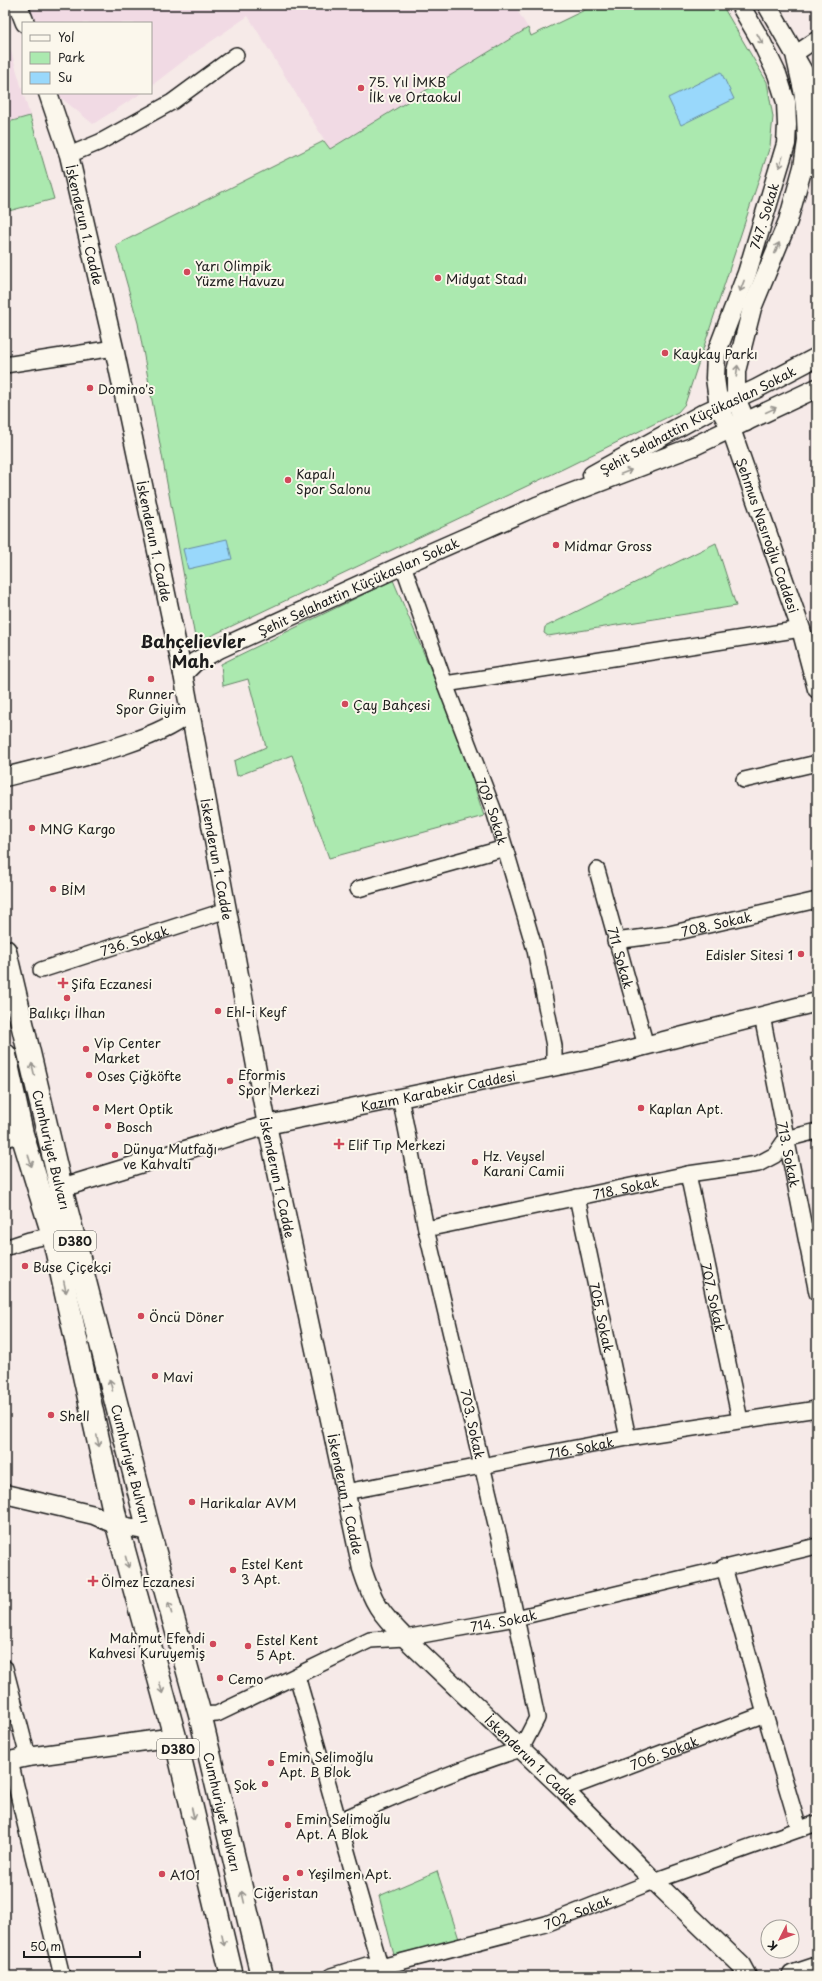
<svg xmlns="http://www.w3.org/2000/svg" width="822" height="1981" viewBox="0 0 822 1981" font-family="'Playpen Sans',sans-serif">
  <rect width="100%" height="100%" fill="#f6eae8"/>
  <filter id="ink" filterUnits="userSpaceOnUse"><feTurbulence type="fractalNoise" baseFrequency=".025" numOctaves="2"/><feDisplacementMap in="SourceGraphic" scale="8" xChannelSelector="R" yChannelSelector="G"/><feConvolveMatrix kernelMatrix="1 2 1 2 8 2 1 2 1" color-interpolation-filters="sRGB"/></filter>
  <g filter="url(#ink)">
    <path fill="#f1dae4" d="M29,5H514L528,28L330,149L248,16L190,56L151,86V23H35Z
      M5,31L30,116L5,123Z
      M59,93H142L93,124L60,97Z"/>
    <path fill="#abe9af" stroke="#648266" d="M595,5H722L767,82L773,117L770,146L685,404L678,412L565,468L196,643L138,323L116,245L324,141L330,149L528,28L531,36Z
      M30,116L54,199L5,212V123Z
      M716,543L736,606L548,636L544,633L545,627Z
      M393,580L457,732L484,816L329,858L292,755L237,776L234,761L266,747L248,679L223,686L221,664Z
      M437,1871L459,1939L394,1955L379,1896Z"/>
    <path fill="#99d8fb" stroke="#678da2" d="M721,72L734,99L681,125L668,98Z
      M227,539L232,559L188,569L183,549Z"/>
    <g fill="none" stroke-linecap="round" stroke-linejoin="round">
      <g stroke="#1c1c1c" stroke-width="18">
        <g id="minor">
          <path d="M817,39L795,54L817,93"/>
          <path d="M69,155L100,142L172,102L236,55"/>
          <path d="M803,167L817,168"/>
          <path d="M5,365L114,348"/>
          <path id="s1" d="M403,565L445,684L495,814L535,950L554,1046V1066"/>
          <path d="M445,684L801,629"/>
          <path d="M744,780L817,763"/>
          <path id="s2" d="M597,870L646,1046"/>
          <path d="M358,889L505,848"/>
          <path id="s3" d="M615,941L669,934L817,900"/>
          <path id="s4" d="M41,970L227,910"/>
          <path id="s5" d="M762,1016L817,1293"/>
          <path d="M5,1139L22,1134"/>
          <path id="s6" d="M688,1174L740,1420"/>
          <path id="s7" d="M577,1197L628,1438"/>
          <path id="s8" d="M426,1229L688,1174L758,1164L775,1155L786,1139L817,1131"/>
          <path d="M5,1248L29,1240L53,1235"/>
          <path id="s9" d="M345,1492L628,1438L817,1409"/>
          <path d="M724,1567L765,1714L799,1829"/>
          <path d="M5,1668L28,1757"/>
          <path d="M297,1676C326,1775 353,1876 383,1975"/>
          <path id="s10" d="M200,1715L217,1714L370,1640L405,1638L516,1618L817,1546"/>
          <path d="M10,1761L62,1976"/>
          <path id="s11" d="M564,1790L765,1714"/>
          <path d="M337,1822C398,1794 458,1769 521,1749L537,1718L500,1541L426,1229L400,1097"/>
          <path id="s12" d="M331,1976L367,1965L381,1967L546,1924L654,1881L817,1823"/>
        </g>
      </g>
      <g stroke="#1c1c1c" stroke-width="21">
        <g id="tertiary">
          <path d="M18,5L25,23"/>
          <path id="s13" d="M740,5L761,41L777,74L786,102L787,125L786,144L747,273L716,354L715,378L719,407L731,429L801,629L817,689"/>
          <path id="s14" d="M48,93L69,155L114,348L183,674L267,1125L362,1569C373,1603 380,1613 405,1638L564,1790L654,1881L741,1965L747,1976"/>
          <path d="M746,422L736,398V371L752,308L788,221L803,167L807,141L806,116L803,90L795,54L767,5"/>
          <path id="s15" d="M592,475L706,412L756,389L817,357"/>
          <path id="s16" d="M183,674L195,662L219,649L403,565L537,506L692,447L817,388"/>
          <path d="M5,777C45,766 167,741 190,710"/>
          <path id="s17" d="M61,1188L267,1125L601,1057L817,1002"/>
          <path d="M5,1494L94,1515L117,1525L149,1531"/>
          <path d="M5,1762L28,1757L175,1737"/>
        </g>
      </g>
      <g stroke="#1c1c1c" stroke-width="24">
        <path id="secondary" d="M793,1976L817,1968"/>
      </g>
      <g stroke="#1c1c1c" stroke-width="25">
        <g id="primary">
          <path id="s18" d="M5,951L61,1188L149,1531L200,1715L262,1976"/>
          <path d="M5,1055L22,1134L53,1235L117,1525L175,1737L232,1976"/>
        </g>
      </g>
      <use href="#minor" stroke="#fbf7ec" stroke-width="15"/>
      <use href="#tertiary" stroke="#fbf7ec" stroke-width="18"/>
      <use href="#secondary" stroke="#fbf7ec" stroke-width="21"/>
      <use href="#primary" stroke="#fbf7ec" stroke-width="22"/>
    </g>
    <defs><path id="oneway-shaft" d="M-6 0H5M1.5-3L5.5 0L1.5 3" fill="none" stroke-width="1.6" stroke-linecap="round" stroke-linejoin="round"/></defs>
    <g stroke="#97948e">
      <use href="#oneway-shaft" transform="translate(760 39) rotate(61)"/>
      <use href="#oneway-shaft" transform="translate(781 162) rotate(107)"/>
      <use href="#oneway-shaft" transform="translate(777 248) rotate(-67)"/>
      <use href="#oneway-shaft" transform="translate(742 286) rotate(111)"/>
      <use href="#oneway-shaft" transform="translate(737 371) rotate(-83)"/>
      <use href="#oneway-shaft" transform="translate(771 410) rotate(-25)"/>
      <use href="#oneway-shaft" transform="translate(626 472) rotate(-21)"/>
      <use href="#oneway-shaft" transform="translate(33 1069) rotate(-103)"/>
      <use href="#oneway-shaft" transform="translate(30 1161) rotate(73)"/>
      <use href="#oneway-shaft" transform="translate(65 1287) rotate(78)"/>
      <use href="#oneway-shaft" transform="translate(111 1385) rotate(-104)"/>
      <use href="#oneway-shaft" transform="translate(98 1441) rotate(78)"/>
      <use href="#oneway-shaft" transform="translate(127 1562) rotate(75)"/>
      <use href="#oneway-shaft" transform="translate(170 1608) rotate(-106)"/>
      <use href="#oneway-shaft" transform="translate(161 1688) rotate(75)"/>
      <use href="#oneway-shaft" transform="translate(193 1814) rotate(77)"/>
      <use href="#oneway-shaft" transform="translate(243 1897) rotate(-103)"/>
      <use href="#oneway-shaft" transform="translate(223 1940) rotate(77)"/>
    </g>
  </g>
  <g fill="#d1495b" stroke="#fbf7ec" stroke-width="1.5">
    <circle cx="361" cy="88" r="4"/>
    <circle cx="187" cy="272" r="4"/>
    <circle cx="438" cy="278" r="4"/>
    <circle cx="665" cy="353" r="4"/>
    <circle cx="90" cy="388" r="4"/>
    <circle cx="288" cy="480" r="4"/>
    <circle cx="556" cy="545" r="4"/>
    <circle cx="151" cy="679" r="4"/>
    <circle cx="345" cy="704" r="4"/>
    <circle cx="32" cy="828" r="4"/>
    <circle cx="53" cy="889" r="4"/>
    <circle cx="801" cy="954" r="4"/>
    <path d="M61 977h4v4h4v4h-4v4h-4v-4h-4v-4h4z"/>
    <circle cx="67" cy="998" r="4"/>
    <circle cx="218" cy="1011" r="4"/>
    <circle cx="86" cy="1049" r="4"/>
    <circle cx="89" cy="1075" r="4"/>
    <circle cx="230" cy="1081" r="4"/>
    <circle cx="96" cy="1108" r="4"/>
    <circle cx="641" cy="1108" r="4"/>
    <circle cx="108" cy="1126" r="4"/>
    <path d="M337 1138h4v4h4v4h-4v4h-4v-4h-4v-4h4z"/>
    <circle cx="115" cy="1155" r="4"/>
    <circle cx="475" cy="1162" r="4"/>
    <circle cx="25" cy="1266" r="4"/>
    <circle cx="141" cy="1316" r="4"/>
    <circle cx="155" cy="1376" r="4"/>
    <circle cx="51" cy="1415" r="4"/>
    <circle cx="192" cy="1502" r="4"/>
    <circle cx="233" cy="1570" r="4"/>
    <path d="M91 1575h4v4h4v4h-4v4h-4v-4h-4v-4h4z"/>
    <circle cx="213" cy="1644" r="4"/>
    <circle cx="248" cy="1646" r="4"/>
    <circle cx="220" cy="1678" r="4"/>
    <circle cx="271" cy="1763" r="4"/>
    <circle cx="265" cy="1784" r="4"/>
    <circle cx="288" cy="1825" r="4"/>
    <circle cx="300" cy="1873" r="4"/>
    <circle cx="162" cy="1874" r="4"/>
    <circle cx="286" cy="1878" r="4"/>
  </g>
  <g text-anchor="middle" dominant-baseline="central" stroke-width="4" stroke-linejoin="round" paint-order="stroke">
    <g fill="#fbf7ec" stroke="#5f5e5a" stroke-width="1">
      <rect x="54" y="1231" width="42" height="20" rx="3"/>
      <rect x="157" y="1739" width="42" height="20" rx="3"/>
    </g>
    <g font-size="12" font-weight="bold" fill="#1c1c1c">
      <text x="75" y="1241">D380</text>
      <text x="178" y="1749">D380</text>
    </g>
    <g font-size="13" fill="#1c1c1c" stroke="#fbf7ec" text-anchor="start">
      <text x="369" y="81">75. Yıl İMKB<tspan x="369" dy="15">İlk ve Ortaokul</tspan></text>
      <text x="195" y="265">Yarı Olimpik<tspan x="195" dy="15">Yüzme Havuzu</tspan></text>
      <text x="446" y="278">Midyat Stadı</text>
      <text x="673" y="353">Kaykay Parkı</text>
      <text x="98" y="388">Domino's</text>
      <text x="296" y="473">Kapalı<tspan x="296" dy="15">Spor Salonu</tspan></text>
      <text x="564" y="545">Midmar Gross</text>
      <text x="151" y="693" text-anchor="middle">Runner<tspan x="151" dy="15">Spor Giyim</tspan></text>
      <text x="353" y="704">Çay Bahçesi</text>
      <text x="40" y="828">MNG Kargo</text>
      <text x="61" y="889">BİM</text>
      <text x="793" y="954" text-anchor="end">Edisler Sitesi 1</text>
      <text x="71" y="983">Şifa Eczanesi</text>
      <text x="226" y="1011">Ehl-i Keyf</text>
      <text x="67" y="1012" text-anchor="middle">Balıkçı İlhan</text>
      <text x="94" y="1042">Vip Center<tspan x="94" dy="15">Market</tspan></text>
      <text x="238" y="1074">Eformis<tspan x="238" dy="15">Spor Merkezi</tspan></text>
      <text x="97" y="1075">Oses Çiğköfte</text>
      <text x="104" y="1108">Mert Optik</text>
      <text x="649" y="1108">Kaplan Apt.</text>
      <text x="116" y="1126">Bosch</text>
      <text x="348" y="1144">Elif Tıp Merkezi</text>
      <text x="123" y="1148">Dünya Mutfağı<tspan x="123" dy="15">ve Kahvaltı</tspan></text>
      <text x="483" y="1155">Hz. Veysel<tspan x="483" dy="15">Karani Camii</tspan></text>
      <text x="33" y="1266">Buse Çiçekçi</text>
      <text x="149" y="1316">Öncü Döner</text>
      <text x="163" y="1376">Mavi</text>
      <text x="59" y="1415">Shell</text>
      <text x="200" y="1502">Harikalar AVM</text>
      <text x="241" y="1563">Estel Kent<tspan x="241" dy="15">3 Apt.</tspan></text>
      <text x="101" y="1581">Ölmez Eczanesi</text>
      <text x="205" y="1637" text-anchor="end">Mahmut Efendi<tspan x="205" dy="15">Kahvesi Kuruyemiş</tspan></text>
      <text x="256" y="1639">Estel Kent<tspan x="256" dy="15">5 Apt.</tspan></text>
      <text x="228" y="1678">Cemo</text>
      <text x="279" y="1756">Emin Selimoğlu<tspan x="279" dy="15">Apt. B Blok</tspan></text>
      <text x="257" y="1784" text-anchor="end">Şok</text>
      <text x="296" y="1818">Emin Selimoğlu<tspan x="296" dy="15">Apt. A Blok</tspan></text>
      <text x="308" y="1873">Yeşilmen Apt.</text>
      <text x="170" y="1874">A101</text>
      <text x="286" y="1892" text-anchor="middle">Ciğeristan</text>
    </g>
    <g font-size="13" fill="#1c1c1c" stroke="#fbf7ec">
      <text transform="translate(764 216) rotate(-73)">747. Sokak</text>
      <text stroke="none"><textPath href="#s14" startOffset="137">İskenderun 1. Cadde</textPath></text>
      <text stroke="none"><textPath href="#s15" startOffset="119">Şehit Selahattin Küçükaslan Sokak</textPath></text>
      <text stroke="none"><textPath href="#s13" startOffset="562">Şehmus Nasıroğlu Caddesi</textPath></text>
      <text stroke="none"><textPath href="#s14" startOffset="461">İskenderun 1. Cadde</textPath></text>
      <text stroke="none"><textPath href="#s16" startOffset="197">Şehit Selahattin Küçükaslan Sokak</textPath></text>
      <text stroke="none"><textPath href="#s1" startOffset="262">709. Sokak</textPath></text>
      <text stroke="none"><textPath href="#s14" startOffset="785">İskenderun 1. Cadde</textPath></text>
      <text stroke="none"><textPath href="#s3" startOffset="103">708. Sokak</textPath></text>
      <text stroke="none"><textPath href="#s4" startOffset="98">736. Sokak</textPath></text>
      <text stroke="none"><textPath href="#s2" startOffset="91">711. Sokak</textPath></text>
      <text stroke="none"><textPath href="#s17" startOffset="390">Kazım Karabekir Caddesi</textPath></text>
      <text stroke="none"><textPath href="#s18" startOffset="204">Cumhuriyet Bulvarı</textPath></text>
      <text stroke="none"><textPath href="#s5" startOffset="141">713. Sokak</textPath></text>
      <text stroke="none"><textPath href="#s14" startOffset="1109">İskenderun 1. Cadde</textPath></text>
      <text stroke="none"><textPath href="#s8" startOffset="204">718. Sokak</textPath></text>
      <text stroke="none"><textPath href="#s6" startOffset="126">707. Sokak</textPath></text>
      <text stroke="none"><textPath href="#s7" startOffset="123">705. Sokak</textPath></text>
      <text transform="translate(473 1424) rotate(78)">703. Sokak</text>
      <text stroke="none"><textPath href="#s9" startOffset="240">716. Sokak</textPath></text>
      <text stroke="none"><textPath href="#s18" startOffset="528">Cumhuriyet Bulvarı</textPath></text>
      <text stroke="none"><textPath href="#s14" startOffset="1433">İskenderun 1. Cadde</textPath></text>
      <text stroke="none"><textPath href="#s10" startOffset="322">714. Sokak</textPath></text>
      <text stroke="none"><textPath href="#s11" startOffset="107">706. Sokak</textPath></text>
      <text stroke="none"><textPath href="#s14" startOffset="1768">İskenderun 1. Cadde</textPath></text>
      <text stroke="none"><textPath href="#s18" startOffset="888">Cumhuriyet Bulvarı</textPath></text>
      <text stroke="none"><textPath href="#s12" startOffset="256">702. Sokak</textPath></text>
    </g>
    <g font-size="17" font-weight="bold" fill="#1c1c1c" stroke="#fbf7ec">
      <text x="193" y="641">Bahçelievler<tspan x="193" dy="20">Mah.</tspan></text>
    </g>
  </g>
  <rect width="822" height="1981" fill="none" stroke="#fbf7ec" stroke-width="20"/>
  <rect x="10" y="10" width="802" height="1961" fill="none" stroke="#1c1c1c" stroke-width="1.5" filter="url(#ink)"/>
  <rect x="22" y="22" width="130" height="72" fill="#fbf7ec" stroke="#a29f99"/>
  <rect x="30" y="35" width="20" height="6" fill="#fbf7ec" stroke="#a29f99"/>
  <text x="58" y="42" font-size="12" fill="#1c1c1c">Yol</text>
  <rect x="30" y="52" width="20" height="12" fill="#abe9af" stroke="#a29f99"/>
  <text x="58" y="62" font-size="12" fill="#1c1c1c">Park</text>
  <rect x="30" y="72" width="20" height="12" fill="#99d8fb" stroke="#a29f99"/>
  <text x="58" y="82" font-size="12" fill="#1c1c1c">Su</text>
  <g transform="translate(780 1939) rotate(228)"><circle r="19" fill="#fbf7ec" stroke="#a29f99"/>
  <path d="M0-3L7 15L0 10L-7 15Z" fill="#d1495b"/>
  <text y="-6" font-size="11" font-weight="bold" text-anchor="middle" fill="#1c1c1c">K</text>
  </g>
  <path d="M24 1951v6h116v-6" fill="none" stroke="#1c1c1c" stroke-width="2"/>
  <text x="30" y="1951" font-size="12" fill="#1c1c1c" stroke="#fbf7ec" stroke-width="3" paint-order="stroke">50 m</text>
</svg>
